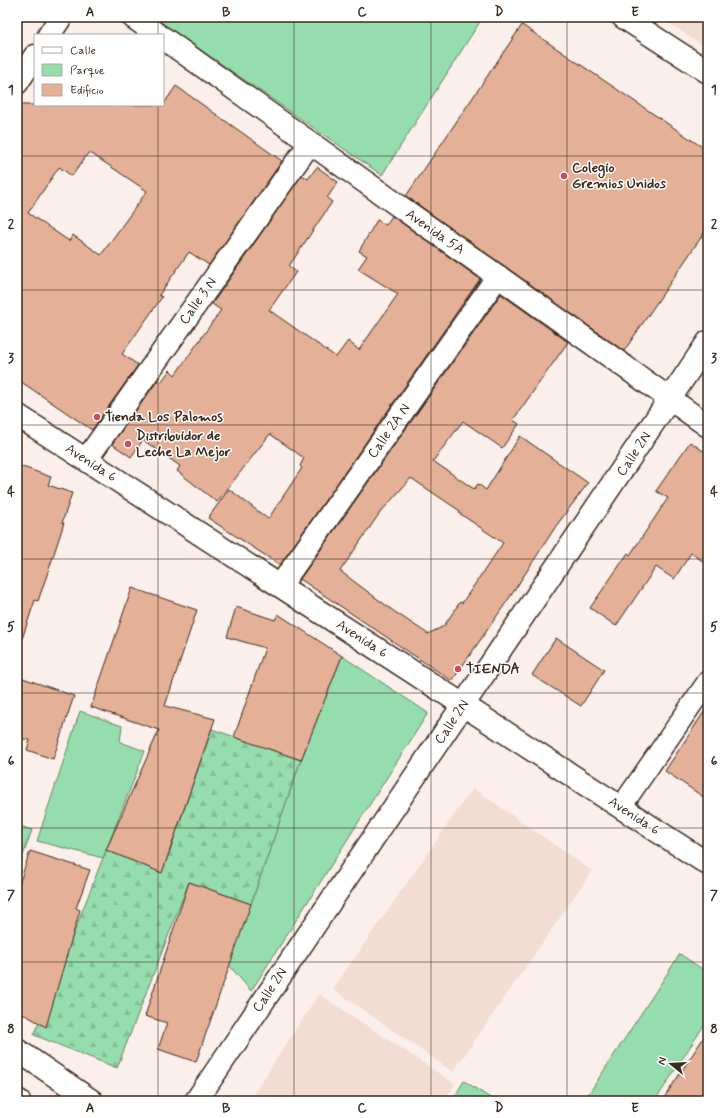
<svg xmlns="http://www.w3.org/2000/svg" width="725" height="1118" viewBox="0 0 725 1118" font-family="Mynerve,sans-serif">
  <defs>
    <pattern id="forest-firs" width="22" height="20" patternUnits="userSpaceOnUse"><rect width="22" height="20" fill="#95ddac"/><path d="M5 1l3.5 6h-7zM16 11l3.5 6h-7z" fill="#81be94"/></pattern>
  </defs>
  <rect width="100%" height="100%" fill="#faefea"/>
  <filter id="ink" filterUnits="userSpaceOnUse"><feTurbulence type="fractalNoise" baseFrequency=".025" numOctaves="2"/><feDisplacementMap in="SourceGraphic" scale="8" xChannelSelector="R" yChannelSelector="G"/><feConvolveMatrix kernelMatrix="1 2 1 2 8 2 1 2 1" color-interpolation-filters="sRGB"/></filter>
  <g filter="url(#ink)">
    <path fill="#f3dcd1" d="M660,17H708V49Z
      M473,788L592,871L453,1072L333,989Z
      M319,994L455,1084L444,1101H249Z"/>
    <path fill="url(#forest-firs)" stroke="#688465" d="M212,729L301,760L251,904L189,882L117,1068L34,1035L106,850L162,873Z
      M17,825L32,830L17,873Z"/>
    <path fill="#95ddac" stroke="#688465" d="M153,17H483L382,175Z
      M342,656L428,713L251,991L228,964L251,904L301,760Z
      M80,711L122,726L120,742L145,751L103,858L37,841Z
      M680,954L708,973V1019L655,1101H584Z
      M464,1081L495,1101H452Z"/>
    <path fill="#e4b097" stroke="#3b2a1e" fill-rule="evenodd" d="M522,25L708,151V227L624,351L406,196Z
      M176,86L282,161L209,265L189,252L159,295L162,297L122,354L138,365L92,430L17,379V105H163ZM89,152L147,191L101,255L73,235L69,241L28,213L59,167L72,176Z
      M317,167L338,182L327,198L332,202L289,266L296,272L269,310L336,357L348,341L359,350L398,294L358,269L367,256L359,251L377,220L386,225L392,216L480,279L280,565L208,518L229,489L268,519L302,468L300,466L304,458L270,434L217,502L177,471L180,466L143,440L131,457L112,444L158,380L161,382L170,370L175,375L221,310L212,304L302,175L308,179Z
      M501,294L568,342L513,420L519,424L502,448L463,421L433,461L474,489L478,484L486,490L520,436L588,483L556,526L512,594L452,681L300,579ZM411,478L460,511L459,513L503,543L462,603L460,602L444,626L428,634L395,612L340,571L379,514Z
      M690,442L708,454V565L691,553L674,579L656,567L616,626L590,608L628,553L630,555L668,498L656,491Z
      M17,465L51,477L48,485L72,493L62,523H64L50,566L38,601L35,600L21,642L17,641Z
      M132,588L197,610L165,706L215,719L162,873L106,850L159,730L91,707Z
      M236,607L275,620L278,614L342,656L301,760L234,737L265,648L227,637Z
      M556,638L604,670L581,706L532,675Z
      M17,676L74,696L53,759L27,750L30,740L17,738Z
      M708,706V800L665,771Z
      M30,851L90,870L76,908L80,910L46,1027L17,1010V891Z
      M189,882L251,904L196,1062L158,1049L167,1023L145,1016Z
      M708,1031V1101H662Z"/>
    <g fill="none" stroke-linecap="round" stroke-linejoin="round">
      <g stroke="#3b2a1e" stroke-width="23">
        <path id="pedestrian" d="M621,807L708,681"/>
      </g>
      <g stroke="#3b2a1e" stroke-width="25">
        <path id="minor" d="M133,17L158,35
          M623,17L708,72
          M49,35L61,17
          M163,38L708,426
          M17,83L35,56
          M17,415L708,864
          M86,460L310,143
          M280,586L498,276
          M196,1101L708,342"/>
      </g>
      <g stroke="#3b2a1e" stroke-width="25">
        <path id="tertiary" d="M17,1050L92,1101"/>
      </g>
      <g stroke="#3b2a1e" stroke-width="25">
        <path id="secondary" d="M17,1100L19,1101"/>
      </g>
      <use href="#pedestrian" stroke="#fff" stroke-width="20"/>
      <use href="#minor" stroke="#fff" stroke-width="22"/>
      <use href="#tertiary" stroke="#fff" stroke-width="22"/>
      <use href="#secondary" stroke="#fff" stroke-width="22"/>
    </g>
  </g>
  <path fill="none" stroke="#3b2a1e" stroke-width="1" stroke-opacity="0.55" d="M158,17V35M294,17V1101M431,17V1101M567,17V1101M158,105V1101M17,156H708M17,290H708M17,425H708M17,559H708M17,693H708M17,828H708M17,962H708"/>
  <g fill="#d1495b" stroke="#fff" stroke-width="1.5">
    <circle cx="564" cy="176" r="4"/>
    <circle cx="97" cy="417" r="4"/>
    <circle cx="128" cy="444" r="4"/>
    <circle cx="458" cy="669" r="4"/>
  </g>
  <g text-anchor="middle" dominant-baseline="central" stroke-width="3" stroke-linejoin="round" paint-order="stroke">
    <g font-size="14" font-weight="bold" fill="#3b2a1e" stroke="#fff" text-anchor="start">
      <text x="572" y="168">Colegio<tspan x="572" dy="16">Gremios Unidos</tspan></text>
      <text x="105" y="417">Tienda Los Palomos</text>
      <text x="136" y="436">Distribuidor de<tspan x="136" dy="16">Leche La Mejor</tspan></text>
      <text x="466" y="669">TIENDA</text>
    </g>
    <g font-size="14" fill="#3b2a1e" stroke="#fff">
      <text transform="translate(435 232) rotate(35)">Avenida 5A</text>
      <text transform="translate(198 301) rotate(-55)">Calle 3 N</text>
      <text transform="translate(389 431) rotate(-55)">Calle 2A N</text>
      <text transform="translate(634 454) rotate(-56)">Calle 2N</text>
      <text transform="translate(91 463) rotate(33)">Avenida 6</text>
      <text transform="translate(362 639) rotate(33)">Avenida 6</text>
      <text transform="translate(452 722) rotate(-56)">Calle 2N</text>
      <text transform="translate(634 816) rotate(33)">Avenida 6</text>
      <text transform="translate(270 990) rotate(-56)">Calle 2N</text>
    </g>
  </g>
  <rect width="725" height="1118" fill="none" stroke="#fff" stroke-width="44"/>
  <rect x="34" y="34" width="130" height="72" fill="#ffffff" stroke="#b1aaa5"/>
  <rect x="42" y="47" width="20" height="6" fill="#ffffff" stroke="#b1aaa5"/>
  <text x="70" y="54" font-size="12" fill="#3b2a1e">Calle</text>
  <rect x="42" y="64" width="20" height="12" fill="#95ddac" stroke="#b1aaa5"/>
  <text x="70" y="74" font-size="12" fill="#3b2a1e">Parque</text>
  <rect x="42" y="84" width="20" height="12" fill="#e4b097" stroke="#b1aaa5"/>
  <text x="70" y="94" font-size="12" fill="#3b2a1e">Edificio</text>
  <g transform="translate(671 1064) rotate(288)" stroke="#ffffff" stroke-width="3" paint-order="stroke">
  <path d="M0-3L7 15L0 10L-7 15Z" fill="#3b2a1e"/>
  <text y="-6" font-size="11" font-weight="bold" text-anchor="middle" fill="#3b2a1e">N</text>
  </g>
  <rect x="22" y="22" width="681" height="1074" fill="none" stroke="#3b2a1e" stroke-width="1.5"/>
  <g font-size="13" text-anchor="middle" font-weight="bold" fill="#3b2a1e">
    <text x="90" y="16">A</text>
    <text x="226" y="16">B</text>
    <text x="362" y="16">C</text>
    <text x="499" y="16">D</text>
    <text x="635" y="16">E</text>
    <text x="11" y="94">1</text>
    <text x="714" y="94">1</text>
    <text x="11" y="228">2</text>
    <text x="714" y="228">2</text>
    <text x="11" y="362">3</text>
    <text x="714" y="362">3</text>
    <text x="11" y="496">4</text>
    <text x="714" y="496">4</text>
    <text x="11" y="631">5</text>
    <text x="714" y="631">5</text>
    <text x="11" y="765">6</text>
    <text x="714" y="765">6</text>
    <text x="11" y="899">7</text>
    <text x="714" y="899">7</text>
    <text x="11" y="1033">8</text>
    <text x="714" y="1033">8</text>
    <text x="90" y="1112">A</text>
    <text x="226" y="1112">B</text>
    <text x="362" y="1112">C</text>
    <text x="499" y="1112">D</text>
    <text x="635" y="1112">E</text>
  </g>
</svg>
